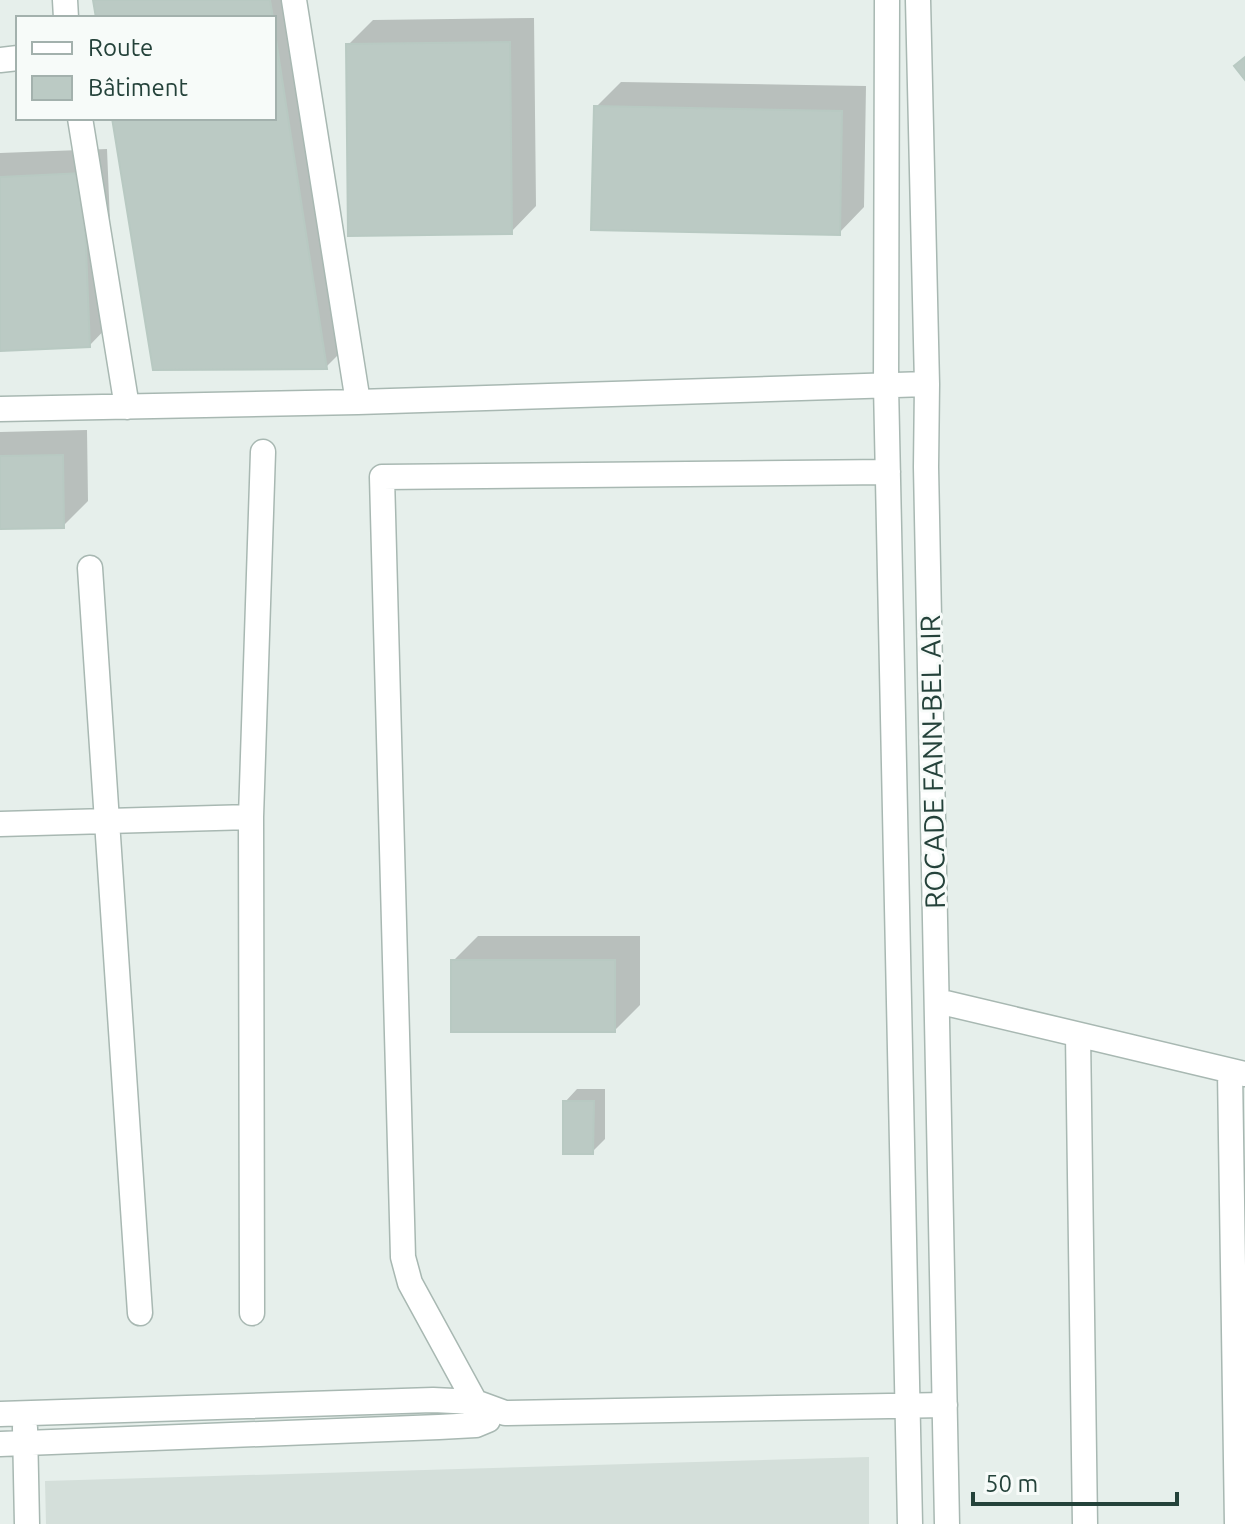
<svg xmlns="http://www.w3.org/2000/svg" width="1245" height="1524" viewBox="0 0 1245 1524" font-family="Ubuntu,sans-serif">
  <rect width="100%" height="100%" fill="#e6efeb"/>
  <path fill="#d4dfda" d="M869,1457V1524H46L45,1481Z"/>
  <path fill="#0003" d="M95,0H298L351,342L326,367L114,118H274V18H98Z
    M534,18L536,206L511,232L348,45L373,20Z
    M621,82L866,86L864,207L839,233L596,107Z
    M107,149L114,320L89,346L0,349V153Z
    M87,430L88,501L63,526L0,527V432Z
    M478,936H640V1005L615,1030L453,961Z
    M577,1089H605V1139L592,1152L565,1102Z"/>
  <path fill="#bbcac4" stroke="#b8c9c2" stroke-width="2" d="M93,0H270L273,18H96Z
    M274,27L327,369L153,370L112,118H274Z
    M510,42L512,234L348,236L346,44Z
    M1245,57V80L1234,66Z
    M594,106L842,111L840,235L591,230Z
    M83,173L90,347L0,351V177Z
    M63,455L64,528L0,529V456Z
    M451,960H615V1032H451Z
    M563,1101H594L593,1154H563Z"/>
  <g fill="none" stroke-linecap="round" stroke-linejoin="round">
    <g stroke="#a8b8b2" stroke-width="27">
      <path id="minor" d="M65,0L66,18
        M294,0L358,402
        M887,0L886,385L910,1524
        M918,0L927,384L926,467L947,1524
        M0,60L18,58
        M80,118L127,407
        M0,409L358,402L927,384
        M90,568L140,1313
        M0,824L251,817
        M937,1001L1245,1074
        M1078,1035L1085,1524
        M1230,1072L1237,1524
        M252,1313L251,817L263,452
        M0,1414L433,1400L475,1402L505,1413L945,1405
        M476,1425L475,1402L410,1283L403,1257L382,477L888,472
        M25,1428L27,1524
        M0,1444L439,1427L476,1425L488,1420"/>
    </g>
    <use href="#minor" stroke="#fff" stroke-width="24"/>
  </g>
  <g text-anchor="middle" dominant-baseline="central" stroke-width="6" stroke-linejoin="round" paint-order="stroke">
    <g font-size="28" fill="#24423a" stroke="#f7fbf9">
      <text transform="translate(932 762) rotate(-91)">ROCADE FANN-BEL AIR</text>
    </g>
  </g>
  <rect x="16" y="16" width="260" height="104" fill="#f7fbf9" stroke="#a3b1ad" stroke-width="2"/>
  <rect x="32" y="42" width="40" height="12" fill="#ffffff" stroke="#a3b1ad" stroke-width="2"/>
  <text x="88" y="56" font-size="24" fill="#24423a">Route</text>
  <rect x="32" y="76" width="40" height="24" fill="#bbcac4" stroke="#a3b1ad" stroke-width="2"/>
  <text x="88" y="96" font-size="24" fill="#24423a">Bâtiment</text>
  <path d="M973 1492v12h204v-12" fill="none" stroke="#24423a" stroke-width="4"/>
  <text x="985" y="1492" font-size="24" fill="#24423a" stroke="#f7fbf9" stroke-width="6" paint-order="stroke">50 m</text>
</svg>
